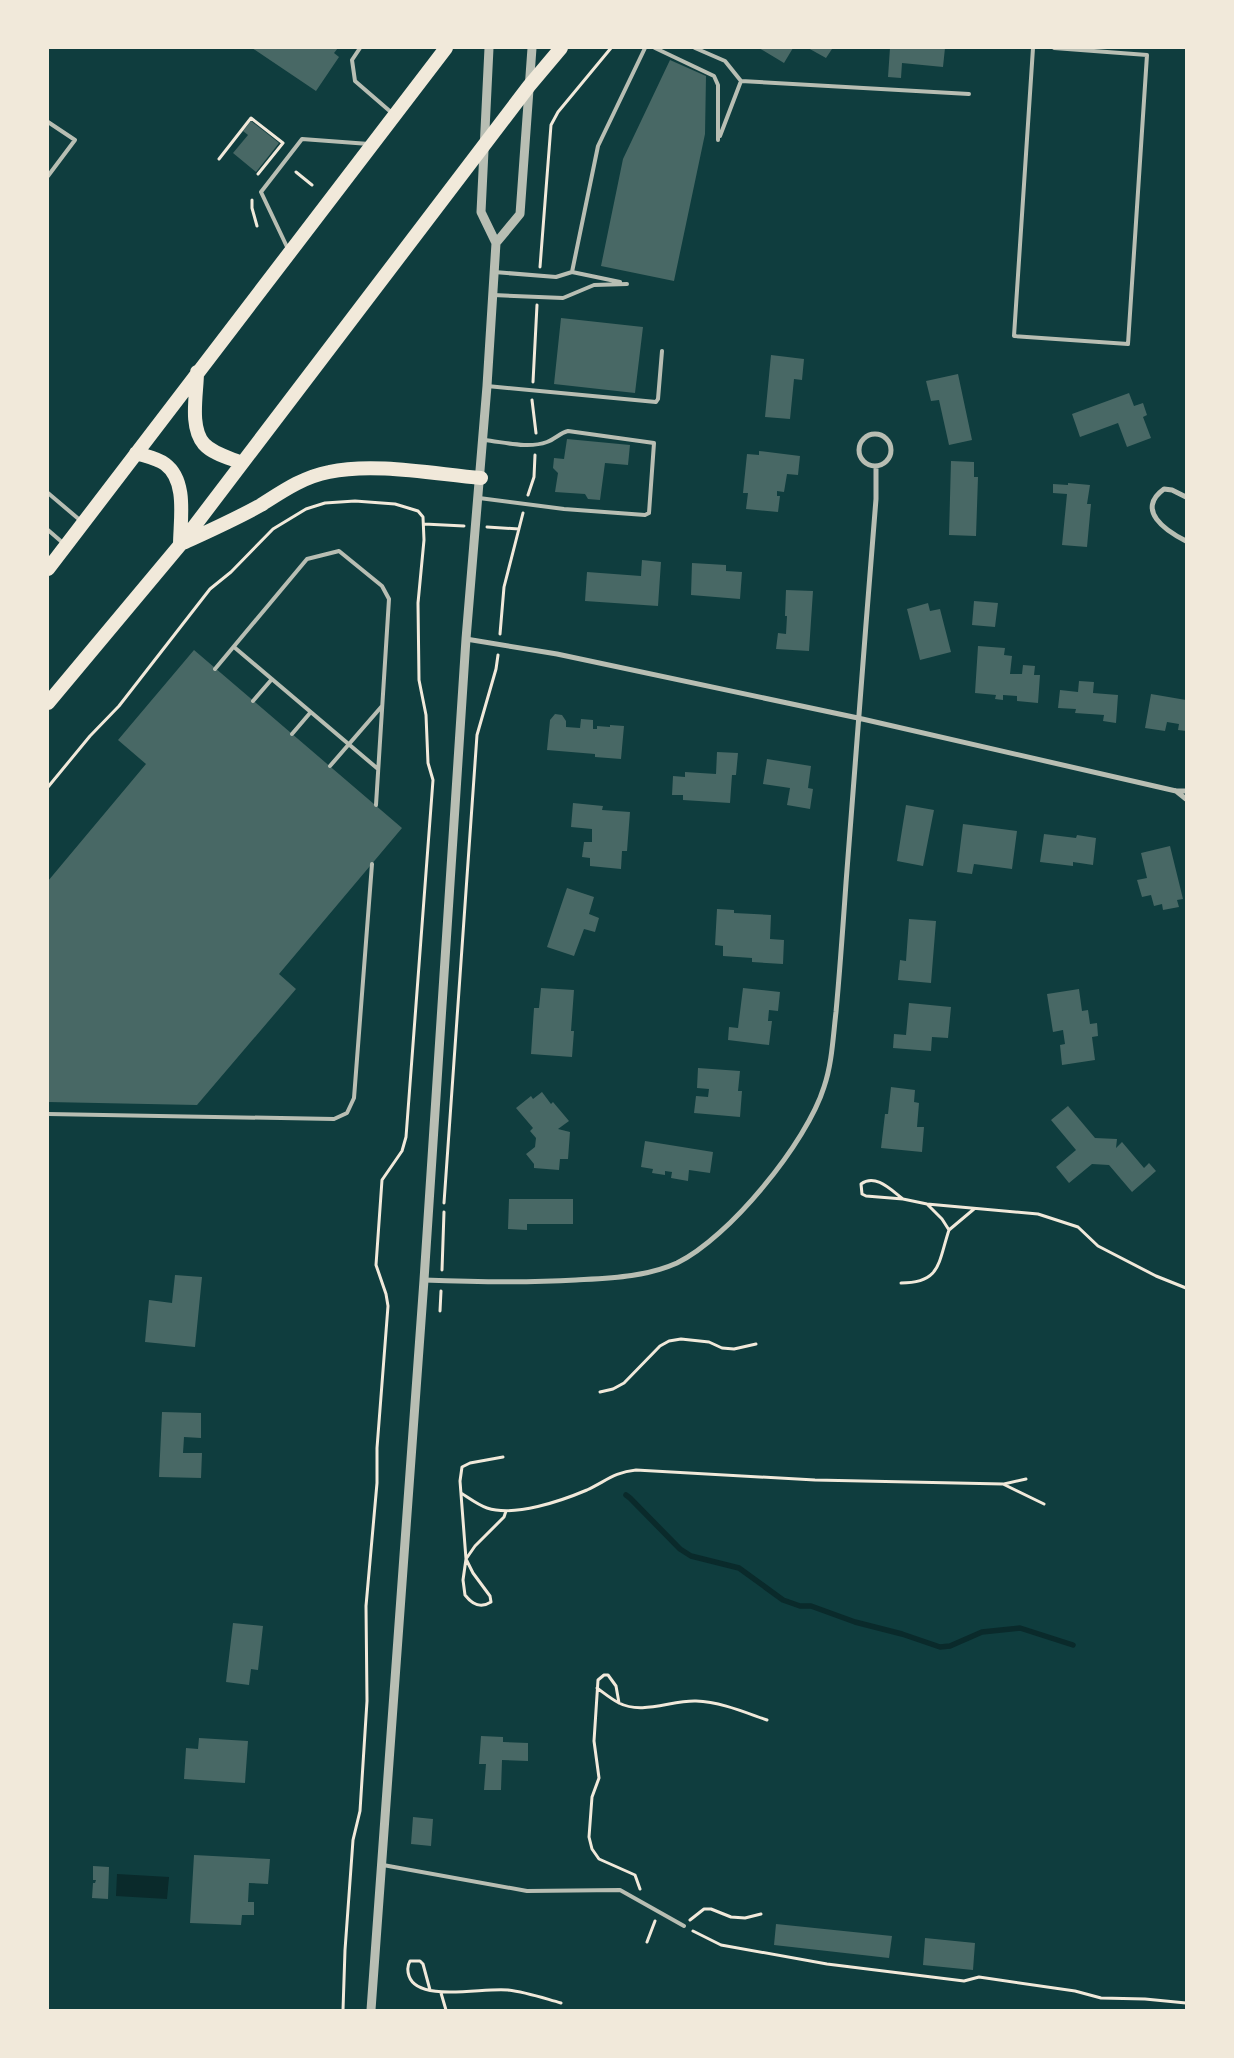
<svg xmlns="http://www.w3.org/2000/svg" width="1234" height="2058" viewBox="0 0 1234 2058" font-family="Barlow,sans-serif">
  <rect width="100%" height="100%" fill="#0f3d3e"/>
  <path fill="#0a2a2b" d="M117,1874L169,1877L167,1899L116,1896Z"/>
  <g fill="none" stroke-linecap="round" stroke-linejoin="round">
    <path stroke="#0a2a2b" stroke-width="5.5" d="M626,1495L630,1498L680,1549L691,1556L739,1568L783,1600L800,1606H811L855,1622L902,1634L940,1647L950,1646L982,1632L1020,1628L1073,1645"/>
  </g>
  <path fill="#486865" d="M252,48H338L334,53L339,57L316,91Z
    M759,48H793L784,63Z
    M808,48H829L832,49L826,58Z
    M890,48H945L943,67L902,63L901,78L888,77Z
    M670,60L706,76L705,134L674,281L601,266L623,159Z
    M251,121L279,143L256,172L233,153L248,135L243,131Z
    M561,318L643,327L635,393L554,384Z
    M771,355L804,359L802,380L794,379L790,419L765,417Z
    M958,374L972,440L949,445L939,400L931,401L926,381Z
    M1129,393L1134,406L1143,403L1147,415L1143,417L1151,438L1127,447L1118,423L1080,437L1072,414Z
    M567,439L630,445L628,465L605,463L600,500L588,499L585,494L555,492L558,473L553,468L554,458L564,459Z
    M759,451L800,456L798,475L787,474L784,492L777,491V496H780L778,512L746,509L748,493H743L747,454L759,455Z
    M951,461L974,462V477H978L976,536L949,535Z
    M1068,483L1090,485L1087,504H1091L1087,547L1062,545L1067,494L1053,493V484L1068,485Z
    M642,560L661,562L658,606L585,601L587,572L641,576Z
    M692,563L726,565V571L742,572L740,599L691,595Z
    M786,590L813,591L809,651L776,649L778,633L786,634L787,616H785Z
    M974,601L998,603L995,627L972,625Z
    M928,603L930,611L940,609L951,652L920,660L907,609Z
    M978,646L1005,648L1004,655L1012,656L1010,674H1022L1023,665L1035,666L1034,675H1040L1038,703L1017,701V696L1003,695V700L995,699L996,695L975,693Z
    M194,650L402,828L279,974L296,989L197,1105L48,1102V881L146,764L118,740Z
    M1079,681L1094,682L1093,693L1118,695L1116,723L1103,721L1104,715L1075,713L1076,709L1058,708L1060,690L1078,692Z
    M1151,694L1186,700V731L1178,730L1179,724L1167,722L1165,731L1145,728Z
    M555,714L562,715L566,721V727L580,728L581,719L593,720V729H597V726L610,727V725L624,726L621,759L595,757V754L547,750L550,720Z
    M717,752L738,753L736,775H732L730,803L683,800V795H672L673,776L685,777V772L716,774Z
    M767,759L811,766L808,788L813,789L810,809L787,805L790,788L763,784Z
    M573,803L603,806L602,810L630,812L627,851H622L621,869L590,866V858L582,857L584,842H592V829L571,827Z
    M906,805L934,810L923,866L897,861Z
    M963,824L1017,831L1012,869L974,864L972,874L957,872Z
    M1044,834L1076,838L1077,835L1096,838L1093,865L1073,862V866L1040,862Z
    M1170,846L1183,899L1177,900L1179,907L1163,910L1162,904L1154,906L1151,895L1142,897L1137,880L1147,878L1141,853Z
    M567,888L594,897L589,914L599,918L595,932L584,929L574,956L547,947Z
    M717,909L734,910V913L771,915L770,939L784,940L783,964L752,962V958L723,956V946L715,945Z
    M909,919L936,921L931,983L898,980L900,960L906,961Z
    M541,988L574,990L571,1031H574L572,1057L531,1054L534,1008H539Z
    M743,988L780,992L778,1011L769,1010L768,1021H772L769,1045L728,1040L729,1027L738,1028Z
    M1079,989L1082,1011L1088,1010L1090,1024L1097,1023L1098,1036L1092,1037L1095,1060L1062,1065L1060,1045L1065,1044L1063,1030L1053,1032L1047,994Z
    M909,1003L951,1007L948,1038L932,1037L931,1051L893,1048L894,1034L906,1035Z
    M698,1068L740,1071L738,1091H742L740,1117L694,1113L696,1096L708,1097L709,1089L697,1088Z
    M891,1087L915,1090L914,1102L919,1103L917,1127H924L922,1152L881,1148L885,1114H888Z
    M542,1092L551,1104L553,1102L569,1121L558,1129L570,1132L568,1159H560L559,1170L534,1168V1164L526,1154L535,1147L536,1138L530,1131L533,1128L516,1108L531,1096L533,1099Z
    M1068,1106L1095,1138L1117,1139L1116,1148L1122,1142L1144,1168L1149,1163L1156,1171L1132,1192L1109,1165L1092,1164L1069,1183L1056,1167L1076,1150L1051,1120Z
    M645,1141L713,1152L710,1173L689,1170L688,1181L671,1178L672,1172L665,1171V1175L652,1173L653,1169L641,1167Z
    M509,1199H573V1224H527V1230L508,1229Z
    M175,1275L202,1277L195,1347L145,1342L149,1300L172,1303Z
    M162,1412L201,1413V1438L184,1437L183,1453H202L201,1478L159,1477Z
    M233,1623L263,1626L258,1670L251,1669L249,1685L226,1682Z
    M481,1736L503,1737V1742L528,1743V1761L502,1760L501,1790H484L486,1764H479Z
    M199,1738L248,1741L245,1783L184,1779L186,1748L198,1749Z
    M413,1817L433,1819L431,1846L411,1844Z
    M194,1855L270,1859L268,1884L249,1883L248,1902H254V1915H242L241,1925L190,1923Z
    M93,1866L109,1867L108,1899L92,1898L93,1883H95L96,1880H93Z
    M776,1924L892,1936L889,1958L774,1945Z
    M925,1938L975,1943L973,1970L923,1965Z"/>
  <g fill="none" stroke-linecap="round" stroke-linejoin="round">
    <path stroke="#f1e9da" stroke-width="3" d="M219,159L251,118L283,143L258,174
      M296,172L312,185
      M252,200V208L257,226
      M540,267L551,125L558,112L611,48
      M533,382L537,305
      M532,400L536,433
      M528,495L534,477L535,455
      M424,524L464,526
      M487,527L519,529
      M500,634L504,587L523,513
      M48,787L90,736L119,706L210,589L231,572L273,529L306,509L325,503L355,501L395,504L418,511L423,517L424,540L418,603L419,680L426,715L428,763L433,780L406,1137L402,1151L382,1180L376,1265L386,1294L388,1306L377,1448V1483L366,1606L367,1701L360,1811L353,1840L345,1950L343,2010
      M903,1199C892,1191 876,1173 861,1184L862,1194L866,1196L903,1199L927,1204L1038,1214L1078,1227L1098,1246L1156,1276L1186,1288
      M444,1203L477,735L496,669L498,655
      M949,1230L974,1209
      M442,1270L444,1212
      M901,1283C941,1283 938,1263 949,1230L942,1219L927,1204
      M440,1311L441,1291
      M600,1392L613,1389L624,1383L660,1346L669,1341L681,1339L709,1342L722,1348L734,1349L756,1344
      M503,1457L470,1463L462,1467L460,1481L466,1559L463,1580L465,1595C472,1604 480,1609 491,1602L490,1596L473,1573L466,1559L475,1546L504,1517L506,1511
      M1004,1484L1026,1479
      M461,1493C469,1498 478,1505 487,1508C515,1517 561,1501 587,1490C606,1481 615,1472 636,1470L815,1480L1003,1484L1044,1504
      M597,1688C604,1693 611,1699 619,1703C642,1715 672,1700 696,1701C721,1702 744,1712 767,1720
      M619,1703L616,1686L608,1675H604L598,1680L594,1741L599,1778L592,1797L589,1837L592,1849L599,1859L635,1875L640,1889
      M690,1920L704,1909H711L731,1917L745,1918L761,1914
      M693,1931L721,1945L827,1964L964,1981L979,1977L1075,1991L1101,1998L1145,1999L1186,2003
      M647,1942L655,1921
      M430,1990L423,1964L420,1961H410C407,1966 407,1970 409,1976C418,2003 484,1987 508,1990C526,1992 543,1998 561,2003
      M441,1993L446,2010"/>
    <path stroke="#b8beb3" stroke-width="4" d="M360,48L352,60L355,81L392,113
      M655,48L714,76L718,85V140
      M695,48L725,61L741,81L969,94
      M1033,48L1014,336L1128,344L1147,55L1054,48
      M48,122L75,140L48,176
      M720,136L741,81
      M288,249L261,192L302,139L369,144
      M494,272L556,277L572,272L620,282
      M572,272L598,146L645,48
      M493,295L563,298L594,285L627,284
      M487,386L656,402L658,399L662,351
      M48,493L81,521
      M479,498L564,509L645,515L649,513L654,443L568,431C560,433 555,439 547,442C528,449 504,442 484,440
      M48,530L63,543
      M234,647L378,769
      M215,669L307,559L339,551L382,586L389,599L376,805
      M253,701L272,679
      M292,734L310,713
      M330,766L382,706
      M48,1114L334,1119L347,1113L354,1098L372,864
      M383,1865L527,1891L620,1890L684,1926"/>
    <path stroke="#b8beb3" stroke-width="5" d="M859 450a16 16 0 1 1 32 0a16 16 0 1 1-32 0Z
      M1186,497L1172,490L1164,489C1135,510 1166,531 1186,541
      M466,639L557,654L858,718L1176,791H1186
      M1176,791L1186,799
      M424,1280C475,1282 525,1283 576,1280C610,1278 646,1277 677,1263C729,1238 807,1142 824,1087C832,1064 833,1037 836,1012C840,969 843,926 846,883C855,755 866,627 876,499V466"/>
    <path stroke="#b8beb3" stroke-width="9" d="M496,243L520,214L532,48
      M371,2010L424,1280L466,639L487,386L496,243L481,212L489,48"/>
    <path stroke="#f1e9da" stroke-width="14" d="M197,372C197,393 189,427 204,444C213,454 230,458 242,463
      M136,453C145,456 157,458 165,464C188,481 180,520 180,545
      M183,543C209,531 236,519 261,505C283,491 303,477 329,472C374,462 434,474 481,478
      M48,569L446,48
      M48,703L180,545L529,86L561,48"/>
  </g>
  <rect width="1234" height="2058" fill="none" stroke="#f1e9da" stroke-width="98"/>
</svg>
